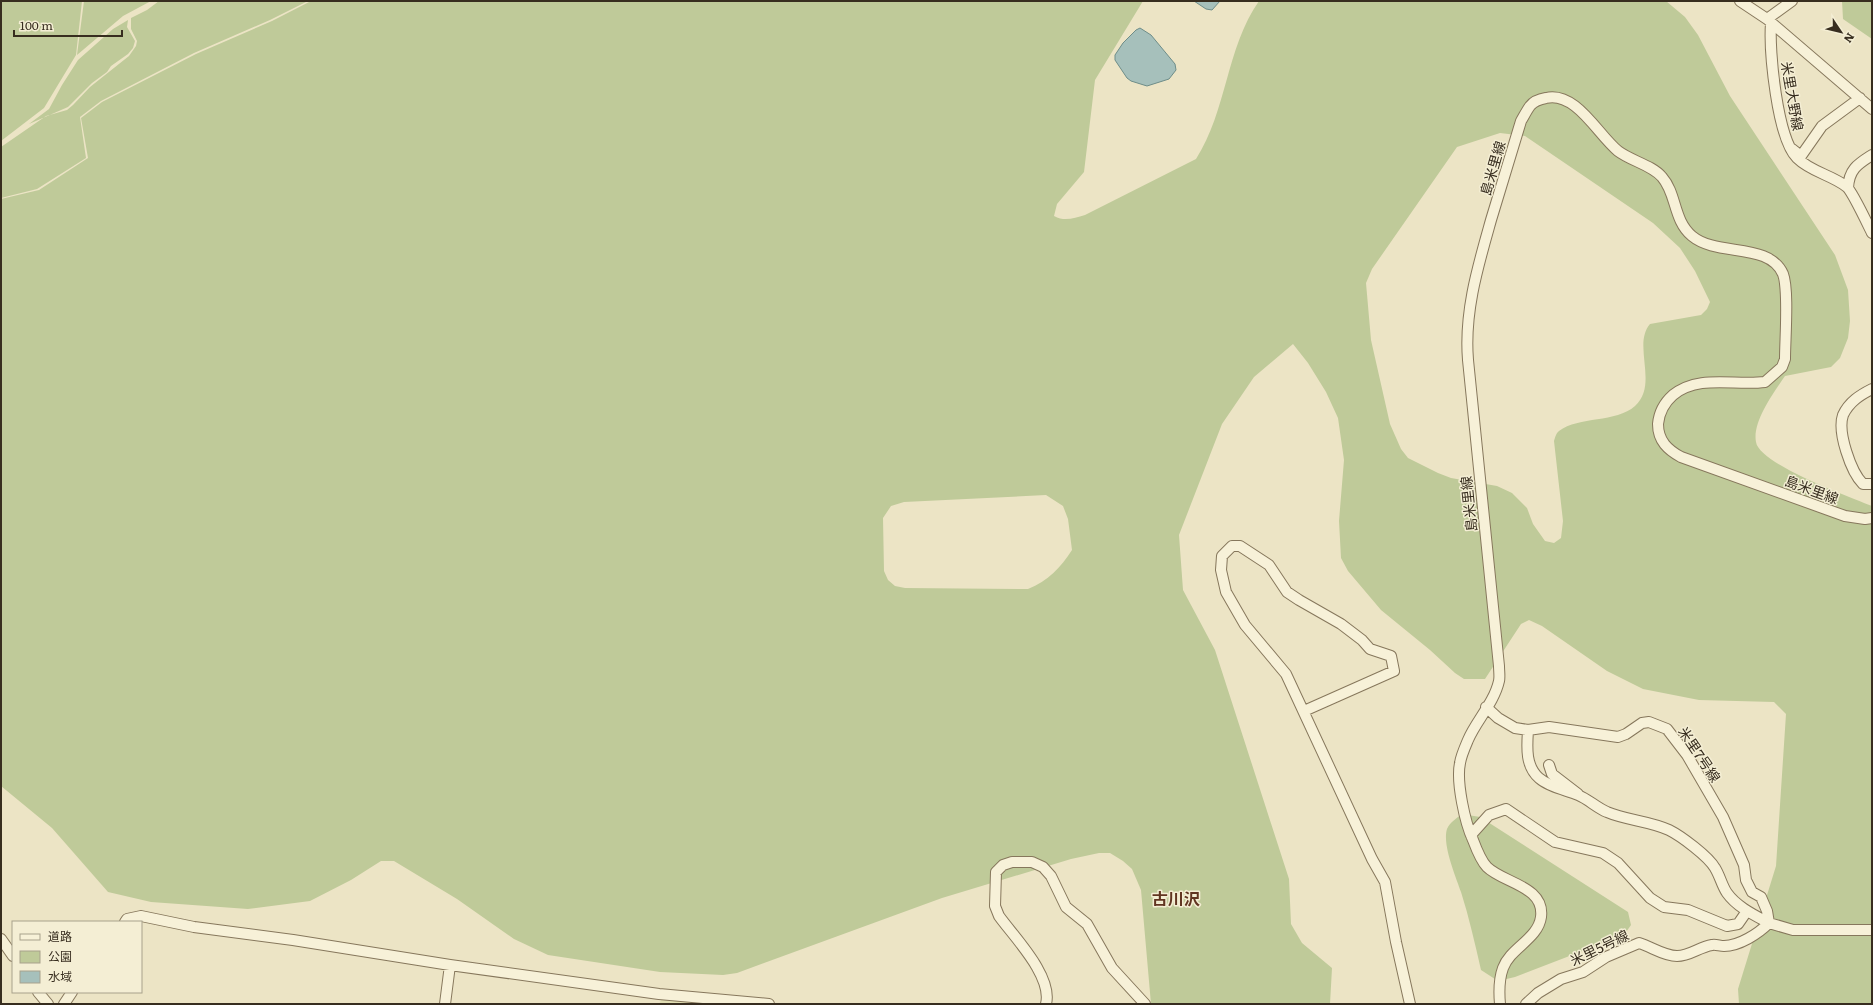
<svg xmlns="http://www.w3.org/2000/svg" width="1873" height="1005" viewBox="0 0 1873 1005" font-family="Literata,'Noto Sans JP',serif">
  <rect width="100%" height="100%" fill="#ece4c5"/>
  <path fill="#e1deb3" d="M662,998L734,1004H659Z"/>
  <path fill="#bfca99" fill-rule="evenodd" d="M1,1H82L76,55L44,108L1,141Z
    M84,1H151L123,16L77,55Z
    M159,1H308L270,20L194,53L101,101L80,117L86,158L37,189L1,198V147L46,116L67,110L73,105L90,87L129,56L136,46L137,41L131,29V18L147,10Z
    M311,1H1143L1095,80L1084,172L1057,204L1054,216C1065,222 1074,218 1085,215L1196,159C1227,111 1226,48 1259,1H1666L1685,17L1698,35L1730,96L1835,255L1848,290L1850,321L1848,338L1840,358L1831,367L1785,376C1774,392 1752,422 1756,442C1759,464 1850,497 1872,506V1004H1739L1738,989L1776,866L1786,714L1774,702L1699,700L1643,689L1607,671L1542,626L1529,620L1521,624L1485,679H1464L1455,673L1430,650L1381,610L1348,571L1341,558L1339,521L1344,460L1338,418L1326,392L1308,363L1293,344L1254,377L1222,424L1179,535L1183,590L1215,650L1289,879L1291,924L1302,943L1332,968L1330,1004H1151L1141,890L1132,869L1123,861L1110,853H1099L1071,859L942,898L737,973L723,975L660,972L548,955L514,939L457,899L394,861H381L351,880L310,901L248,909L151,902L108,892L52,828L1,786V199L39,190L88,158L81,118L102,102L196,54L272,21ZM1500,133L1525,136L1653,223L1680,248L1695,271L1710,302L1707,309L1701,315L1650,324C1632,345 1659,384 1635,406C1616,423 1579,416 1559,431C1556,433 1555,438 1554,441L1563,521L1561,538L1554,543L1545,541L1533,524L1527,508L1512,493L1497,486L1451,478L1438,473L1408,458L1401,449L1390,424L1371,340L1366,283L1372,269L1457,147ZM1046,495L1063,506L1068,519L1072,550C1061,567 1048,581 1028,589L905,588L895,586L888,580L884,571L883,518L891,506L904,502Z
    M1842,1H1872V39L1843,19Z
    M128,20L127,27L135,41L133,48L128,54L111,66L107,72L92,83L68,107L29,124L49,109L62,85L78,60L113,29Z
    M1462,814L1480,817L1628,912L1631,925L1624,935L1515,977L1498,981L1481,970C1475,944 1469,917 1461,892C1456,877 1442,845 1447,829C1450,822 1457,818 1462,814Z"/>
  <path fill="#a6c0bb" stroke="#6e8d89" d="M1194,1H1220L1212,10L1206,9Z
    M1140,28L1151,35L1175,64L1176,70L1169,79L1147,86L1131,81L1127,78L1115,60V55L1123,43L1136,30Z"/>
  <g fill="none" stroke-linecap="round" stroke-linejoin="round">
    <g stroke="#86775c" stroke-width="12">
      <path id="minor" d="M1740,1L1767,19L1872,109
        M1767,19L1792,1
        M1771,23C1769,51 1777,138 1797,158C1811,172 1832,175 1847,187C1853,193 1867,223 1872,233
        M1792,149L1801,156L1822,126L1860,98
        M1848,188C1849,169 1858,164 1872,155
        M1872,389C1860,395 1849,402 1843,415C1837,432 1851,472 1863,484H1872
        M1486,707L1498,718L1515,728L1528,730L1549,727L1618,737L1626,734L1642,723L1649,722L1667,729L1687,755L1723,817L1744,865L1746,880L1752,892L1761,897L1767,911L1769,923
        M1304,711L1394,671L1391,656L1370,649L1362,640L1341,624L1299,600L1287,592L1269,565L1240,546H1232L1222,556L1221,570L1226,592L1245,625L1286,674L1372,859L1385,882L1396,942L1410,1004
        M1528,730C1527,746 1525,766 1539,778C1549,787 1566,790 1578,795C1588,799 1597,808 1607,812C1625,820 1650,821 1669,830C1681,836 1708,856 1715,868C1720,876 1722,886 1727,893C1737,907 1754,915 1769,923
        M1549,765L1552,774L1578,794
        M1471,835L1489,815L1506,809L1555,842L1603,853L1618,863L1650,898L1664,907L1688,910L1727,926L1738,924L1747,911
        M125,922L127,919L141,916L194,927L293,940L450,965L659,994L769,1004
        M1,939L13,956
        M38,992L48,1004
        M64,1004L72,992
        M445,1004L450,965
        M1046,1004C1053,976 1014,937 999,916L995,906L996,872L1003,865L1012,862H1032L1043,867L1051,876L1066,907L1087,924L1112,968L1145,1004
        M1500,1004C1499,993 1499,979 1503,968C1510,948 1538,939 1541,917C1545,886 1503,883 1487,867C1481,861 1476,848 1473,840C1465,823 1456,782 1460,763C1461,756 1465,747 1468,740C1476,721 1494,703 1499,681C1500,677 1499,671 1499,666L1468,360C1464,312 1478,266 1491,220C1501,187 1511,154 1521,121C1524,116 1527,110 1530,106C1534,101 1540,99 1546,98C1576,91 1598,135 1618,151C1631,161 1652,165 1662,177C1677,194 1673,220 1692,236C1717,257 1769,242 1783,274C1789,290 1785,339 1785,359L1782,367L1765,382C1734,386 1699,374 1673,395C1664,403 1659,413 1658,424C1658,441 1668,450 1681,457L1845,516L1865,519L1872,518
        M1526,1004L1538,993L1561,979L1583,972L1606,957L1639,943C1652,947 1664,956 1677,956C1690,956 1699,947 1712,945C1715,944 1720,946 1724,946C1739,946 1758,934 1769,923L1793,930H1872"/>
    </g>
    <use href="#minor" stroke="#f7f1d8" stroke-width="10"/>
  </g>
  <g text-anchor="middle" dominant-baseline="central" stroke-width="3" stroke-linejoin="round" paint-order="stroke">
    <g font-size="14" fill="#372d1f" stroke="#f4eed4">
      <text transform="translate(1793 96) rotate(80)">米里大野線</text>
      <text transform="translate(1492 168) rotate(-74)">島米里線</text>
      <text transform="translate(1812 489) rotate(20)">島米里線</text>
      <text transform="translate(1468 504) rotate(-96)">島米里線</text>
      <text transform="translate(1700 754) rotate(56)">米里7号線</text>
      <text transform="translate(1599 947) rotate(-26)">米里5号線</text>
    </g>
    <g font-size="16" font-weight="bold" fill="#613521" stroke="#f4eed4">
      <text x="1176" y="898">古川沢</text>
    </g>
  </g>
  <rect width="1873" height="1005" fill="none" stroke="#372d1f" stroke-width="4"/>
  <rect x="12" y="921" width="130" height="72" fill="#f4eed4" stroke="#a8a18c"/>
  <rect x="20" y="934" width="20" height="6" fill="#f7f1d8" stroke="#a8a18c"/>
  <text x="48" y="941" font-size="12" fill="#372d1f">道路</text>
  <rect x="20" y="951" width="20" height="12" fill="#bfca99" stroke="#a8a18c"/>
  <text x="48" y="961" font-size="12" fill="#372d1f">公園</text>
  <rect x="20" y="971" width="20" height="12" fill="#a6c0bb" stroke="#a8a18c"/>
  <text x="48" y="981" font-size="12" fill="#372d1f">水域</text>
  <g transform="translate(1841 32) rotate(125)" stroke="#f4eed4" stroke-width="3" paint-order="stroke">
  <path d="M0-3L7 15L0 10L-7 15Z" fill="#372d1f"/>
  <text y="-6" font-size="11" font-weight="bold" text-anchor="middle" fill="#372d1f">N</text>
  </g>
  <path d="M14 30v6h108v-6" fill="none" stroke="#372d1f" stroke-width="2"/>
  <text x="20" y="30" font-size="12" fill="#372d1f" stroke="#f4eed4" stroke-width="3" paint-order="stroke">100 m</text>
</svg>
